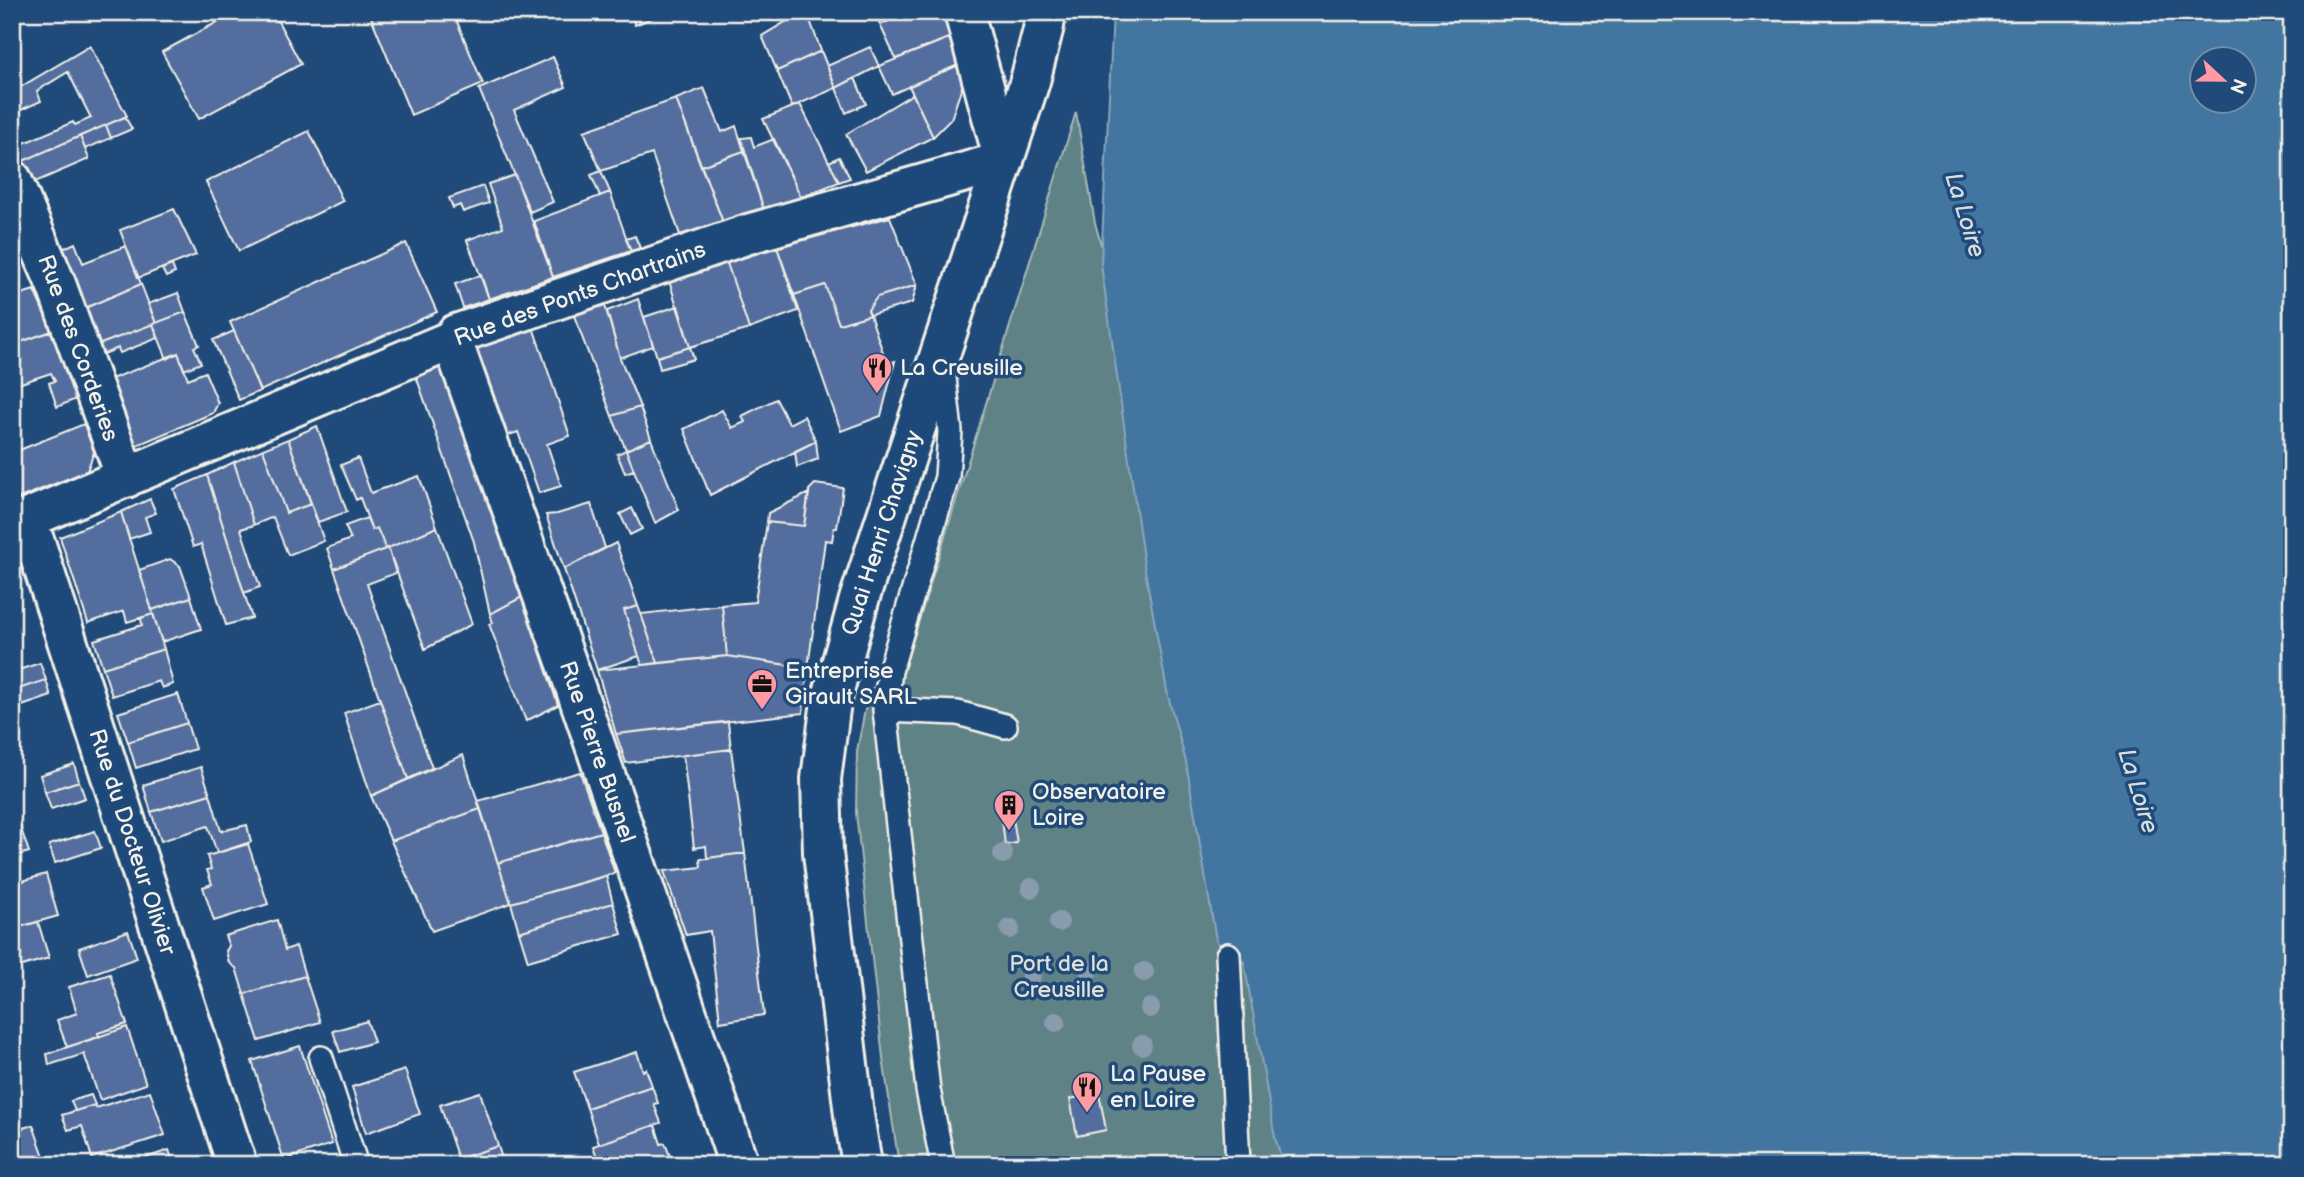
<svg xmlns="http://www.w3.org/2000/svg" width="2304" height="1177" viewBox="0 0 2304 1177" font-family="'Balsamiq Sans',sans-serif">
  <rect width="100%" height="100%" fill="#1f4a7a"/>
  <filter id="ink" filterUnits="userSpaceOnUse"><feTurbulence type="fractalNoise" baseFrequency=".0143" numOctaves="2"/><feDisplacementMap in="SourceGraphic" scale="14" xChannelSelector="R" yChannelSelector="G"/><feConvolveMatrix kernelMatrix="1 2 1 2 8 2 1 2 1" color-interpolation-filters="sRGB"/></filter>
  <g filter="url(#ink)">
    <path fill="#5e8286" stroke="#a9bab7" stroke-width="2" d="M1076,112L1095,223L1119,306L1341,1165H899L883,1058L856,813L857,751L869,689L901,679Z"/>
    <path fill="#4375a0" stroke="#8aa7bd" stroke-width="2" fill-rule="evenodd" d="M1113,12H2292V1165H1283L1275,1137L1244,962L1228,955L1216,940L1186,762L1168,696L1144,565L1101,264ZM2202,60H2244V102H2202Z"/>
    <path fill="#526e9e" stroke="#f4f1e8" stroke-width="2" d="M236,12H273L301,64L199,119L162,52Z
      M369,12H453L483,84L411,115Z
      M630,12H667L635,25Z
      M802,12H807L821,51L777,71L762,36Z
      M818,12H841L822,19Z
      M875,12H908L880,25Z
      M908,12H941L951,37L896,59L880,25Z
      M949,38L958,65L892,94L879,66Z
      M90,46L127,116L23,161L17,146L73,122L75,125L91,118L68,72L37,91L41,101L12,114V90L17,89Z
      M870,47L879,66L836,88L827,66Z
      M821,51L836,88L792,107L777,71Z
      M553,57L566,87L514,110L553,202L530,212L479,89Z
      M959,65L964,81L951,119L933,137L909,86Z
      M855,78L866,104L846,113L836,88Z
      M704,88L722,132L736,126L744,151L701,166L676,99Z
      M913,94L933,137L866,171L846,134Z
      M676,99L723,222L680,235L652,154L601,171L584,131Z
      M800,104L839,182L801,197L763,119Z
      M125,117L132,129L111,138L106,125Z
      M106,125L111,138L85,149L80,136Z
      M309,131L343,201L239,251L206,182Z
      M80,136L89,159L33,183L23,161Z
      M751,137L754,147L774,139L801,197L764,210L741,138Z
      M744,151L764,210L723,222L701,166Z
      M839,157L850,178L839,182L829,162Z
      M601,171L610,192L600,196L591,175Z
      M515,175L553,277L489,299L467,240L503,227L488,184Z
      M483,186L489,203L463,212L460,205L453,208L449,198Z
      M610,192L631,251L553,277L534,221Z
      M174,209L196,255L138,278L120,230Z
      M890,217L917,285L877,297L868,310L870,315L839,324L825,285L794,295L777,247Z
      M635,236L640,248L631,251L626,239Z
      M12,238L20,256L12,259Z
      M75,243L83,263L126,246L141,284L85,308L62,249Z
      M406,243L437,312L260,391L230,322Z
      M777,247L798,311L749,329L727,263Z
      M727,263L749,329L690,347L669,281Z
      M172,265L175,273L166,277L162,269Z
      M481,275L489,299L463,308L455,284Z
      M141,284L156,323L98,345L85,308Z
      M825,285L839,324L870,315L887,364L895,361L881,416L841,431L794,295Z
      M917,285L912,303L870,315L868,310L877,297Z
      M34,290L52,331L12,345V297Z
      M178,293L185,312L156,323L148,304Z
      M638,299L653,346L620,358L607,311Z
      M604,302L620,358L640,407L612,416L573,313Z
      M678,306L690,347L657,357L644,317Z
      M185,312L199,345L194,347L201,363L184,370L178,353L167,359L153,324Z
      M153,324L158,338L120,353L118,348L102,355L98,345Z
      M533,327L570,436L547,444L561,486L539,493L518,432L506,436L475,349Z
      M52,331L76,399L57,407L49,383L55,381L51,373L12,386V345Z
      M234,331L260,391L239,400L213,340Z
      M690,347L694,359L660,369L657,357Z
      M178,353L188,379L205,372L218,403L213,413L135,446L111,379Z
      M442,364L522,597L490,614L474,542L416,376Z
      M776,399L789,424L804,416L816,441L710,495L684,429L722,410L732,428L745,422L742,416Z
      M640,407L651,439L626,450L612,416Z
      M84,424L94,452L87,471L12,501V453Z
      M317,426L347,512L318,522L288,439Z
      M288,439L311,504L286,513L263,449Z
      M651,439L679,510L655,523L626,450Z
      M816,441L818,459L797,467L795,451Z
      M263,449L286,513L311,504L324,541L288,555L273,517L254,525L234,462Z
      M626,450L634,470L625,473L617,454Z
      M358,458L371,493L419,476L437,527L386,549L377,528L372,530L360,498L356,500L341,465Z
      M234,462L254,525L241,529L260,587L244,593L207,475Z
      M207,475L252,618L226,625L201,544L193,547L174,489Z
      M815,484L843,488L837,528H834L832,541L825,540L808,668L727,656L722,605L755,602L767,522L804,526L809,490Z
      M809,493L804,526L767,522L768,513Z
      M150,499L156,513L145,517L150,532L129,539L121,512Z
      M591,504L605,548L564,569L546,515L557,514Z
      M632,508L642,529L630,535L620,514Z
      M121,512L153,614L127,622L124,611L88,623L60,537Z
      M367,518L372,530L377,528L386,549L334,569L327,548L351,539L345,526Z
      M437,527L472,624L425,649L388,548Z
      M616,543L638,606L624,610L639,656L597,670L564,569Z
      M388,548L396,573L367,584L432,768L408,779L334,569Z
      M170,559L180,566L191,597L152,610L139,570Z
      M191,597L201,629L162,642L152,610Z
      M522,597L558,705L526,721L489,624L493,623L490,614Z
      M722,605L727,656L658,663L641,614Z
      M638,606L641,614L658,663L642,665L639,656L624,610Z
      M153,614L164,649L103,668L94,640L142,625L141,618Z
      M164,649L173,684L162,688L159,681L112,696L103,668Z
      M727,656L808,668L803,713L616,734L597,670Z
      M40,663L46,680L12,691V672Z
      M46,680L51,696L19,707L17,703L12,705V691Z
      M178,694L187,723L128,742L118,713Z
      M380,700L408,779L371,796L344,713Z
      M728,722L731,749L626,763L616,734Z
      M187,723L195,749L136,768L128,742Z
      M731,749L745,853L707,858L706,846L694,848L683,755Z
      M463,755L480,809L391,841L371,796Z
      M74,764L79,781L45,792L40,775Z
      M201,767L210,794L151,812L143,785Z
      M580,772L601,832L498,863L478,801Z
      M79,781L85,798L51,809L45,792Z
      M210,794L221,831L247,825L251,842L217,853L208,826L161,841L151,812Z
      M12,803L29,852L12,857Z
      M480,809L511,903L432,931L391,841Z
      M1013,819L1017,843L1005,845L1002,820Z
      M95,831L101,848L55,863L49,845Z
      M601,832L615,873L511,903L498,863Z
      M248,844L268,904L214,921L203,887L212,884L207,870L211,869L207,856Z
      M745,853L764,1015L720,1022L710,931L686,935L664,871L701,867L700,859Z
      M46,874L58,916L12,929V884Z
      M606,876L613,903L519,932L511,903Z
      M613,903L622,934L528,961L519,932Z
      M277,920L285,950L296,946L305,976L244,994L236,968L229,963L226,951L229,946L225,936Z
      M38,922L49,958L12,969V929Z
      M128,931L137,958L88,975L79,948Z
      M110,974L127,1024L98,1033L99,1037L67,1047L57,1020L77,1013L69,987Z
      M305,976L320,1022L259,1041L244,994Z
      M367,1021L374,1042L340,1052L333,1031Z
      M127,1027L146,1084L100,1100L84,1054L49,1065L47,1054Z
      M300,1046L332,1144L284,1160L252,1061Z
      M637,1052L643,1071L646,1069L652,1086L587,1108L574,1072Z
      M405,1070L420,1114L366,1133L352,1087Z
      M652,1086L658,1103L654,1104L661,1123L599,1144L587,1108Z
      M150,1091L165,1135L92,1158L82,1126L68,1130L62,1115L95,1105L96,1108Z
      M480,1092L498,1146L458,1159L440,1105Z
      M1099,1093L1106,1130L1077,1136L1070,1099Z
      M91,1095L95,1105L75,1111L71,1101Z
      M33,1125L47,1165H12V1131Z
      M655,1125L661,1144L665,1143L671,1159L654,1165H600L593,1146Z
      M498,1146L504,1165H442L458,1159Z
      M169,1150L174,1165H125Z"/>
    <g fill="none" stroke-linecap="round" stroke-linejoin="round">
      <g stroke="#f4f1e8" stroke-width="28">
        <path id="service" d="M885,710L958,713L1005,726
          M1228,955L1238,1165
          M321,1058L356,1165
          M943,1165L928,1090L885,710L890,671L947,477L950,431L943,369"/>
      </g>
      <g stroke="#f4f1e8" stroke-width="44">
        <path id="minor" d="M12,180L56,284L126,478
          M452,340L573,681L739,1165
          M26,520L36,545L237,1165
          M12,525L452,340L456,334L748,234L1004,161L964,12"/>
      </g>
      <g stroke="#f4f1e8" stroke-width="44">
        <path id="secondary" d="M862,1165L854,1115L823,853L821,779L831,701L859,600L1030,81L1044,26L1046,12"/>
      </g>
      <use href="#service" stroke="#1f4a7a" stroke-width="23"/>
      <use href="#minor" stroke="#1f4a7a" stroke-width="38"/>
      <use href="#secondary" stroke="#1f4a7a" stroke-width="38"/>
    </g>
    <g fill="#889cae">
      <circle cx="1003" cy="854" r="10"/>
      <circle cx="1031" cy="888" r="10"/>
      <circle cx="1059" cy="922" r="10"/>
      <circle cx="1010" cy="929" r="10"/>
      <circle cx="1089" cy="970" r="10"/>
      <circle cx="1144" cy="972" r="10"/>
      <circle cx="1031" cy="976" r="10"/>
      <circle cx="1150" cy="1008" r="10"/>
      <circle cx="1056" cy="1022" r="10"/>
      <circle cx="1142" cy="1045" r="10"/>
    </g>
  </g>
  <defs>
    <g id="restaurant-pin" transform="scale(1.575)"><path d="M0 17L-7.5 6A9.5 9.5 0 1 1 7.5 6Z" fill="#ff9aa2" stroke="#1f4a7a"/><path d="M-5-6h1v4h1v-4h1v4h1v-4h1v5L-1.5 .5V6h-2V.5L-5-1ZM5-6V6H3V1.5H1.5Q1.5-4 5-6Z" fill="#111"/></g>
    <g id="office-pin" transform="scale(1.575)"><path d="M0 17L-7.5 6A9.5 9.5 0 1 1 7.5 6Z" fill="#ff9aa2" stroke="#1f4a7a"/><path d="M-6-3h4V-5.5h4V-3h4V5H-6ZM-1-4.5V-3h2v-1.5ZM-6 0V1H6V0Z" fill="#111"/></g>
    <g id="building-pin" transform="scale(1.575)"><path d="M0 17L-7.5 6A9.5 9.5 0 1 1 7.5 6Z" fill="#ff9aa2" stroke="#1f4a7a"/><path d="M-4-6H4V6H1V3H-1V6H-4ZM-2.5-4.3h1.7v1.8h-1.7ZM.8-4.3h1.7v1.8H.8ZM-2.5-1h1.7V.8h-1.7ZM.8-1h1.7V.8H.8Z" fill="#111"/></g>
  </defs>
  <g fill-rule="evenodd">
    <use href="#restaurant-pin" x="877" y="368"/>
    <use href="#office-pin" x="762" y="684"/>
    <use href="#building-pin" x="1009" y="805"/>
    <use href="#restaurant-pin" x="1087" y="1087"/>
  </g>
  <g text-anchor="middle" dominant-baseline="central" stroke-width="7" stroke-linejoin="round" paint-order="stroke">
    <g font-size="23" fill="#f4f1e8" stroke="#1f4a7a">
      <text transform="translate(580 294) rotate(-20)">Rue des Ponts Chartrains</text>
      <text transform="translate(78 348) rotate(70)">Rue des Corderies</text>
      <text transform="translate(882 533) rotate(-72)">Quai Henri Chavigny</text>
      <text transform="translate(597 752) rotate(71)">Rue Pierre Busnel</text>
      <text transform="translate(132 842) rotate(72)">Rue du Docteur Olivier</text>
    </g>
    <g font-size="23" fill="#f4f1e8" stroke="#1f4a7a" text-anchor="start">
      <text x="900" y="368">La Creusille</text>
      <text x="785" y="671">Entreprise<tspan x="785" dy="26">Girault SARL</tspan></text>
      <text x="1032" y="792">Observatoire<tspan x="1032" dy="26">Loire</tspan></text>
      <text x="1110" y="1074">La Pause<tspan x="1110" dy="26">en Loire</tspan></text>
    </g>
    <g font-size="23" fill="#dee0d9" stroke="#1f4a7a">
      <text x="1059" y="964">Port de la<tspan x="1059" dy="26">Creusille</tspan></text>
    </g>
    <g font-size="24" font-style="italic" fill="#d9dedd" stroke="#1f4a7a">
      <text transform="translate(1965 215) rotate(73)">La Loire</text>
      <text transform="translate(2138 791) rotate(73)">La Loire</text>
    </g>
  </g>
  <rect width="2304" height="1177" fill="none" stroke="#1f4a7a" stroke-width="42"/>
  <rect x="21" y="21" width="2262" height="1135" fill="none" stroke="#f4f1e8" stroke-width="2.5" filter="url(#ink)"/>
  <g transform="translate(2223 80) rotate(112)"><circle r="33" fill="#1f4a7a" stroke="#748da6" stroke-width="2"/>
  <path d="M0-5L12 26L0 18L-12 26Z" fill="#ff9aa2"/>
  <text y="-10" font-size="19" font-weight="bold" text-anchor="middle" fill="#f4f1e8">N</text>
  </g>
</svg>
